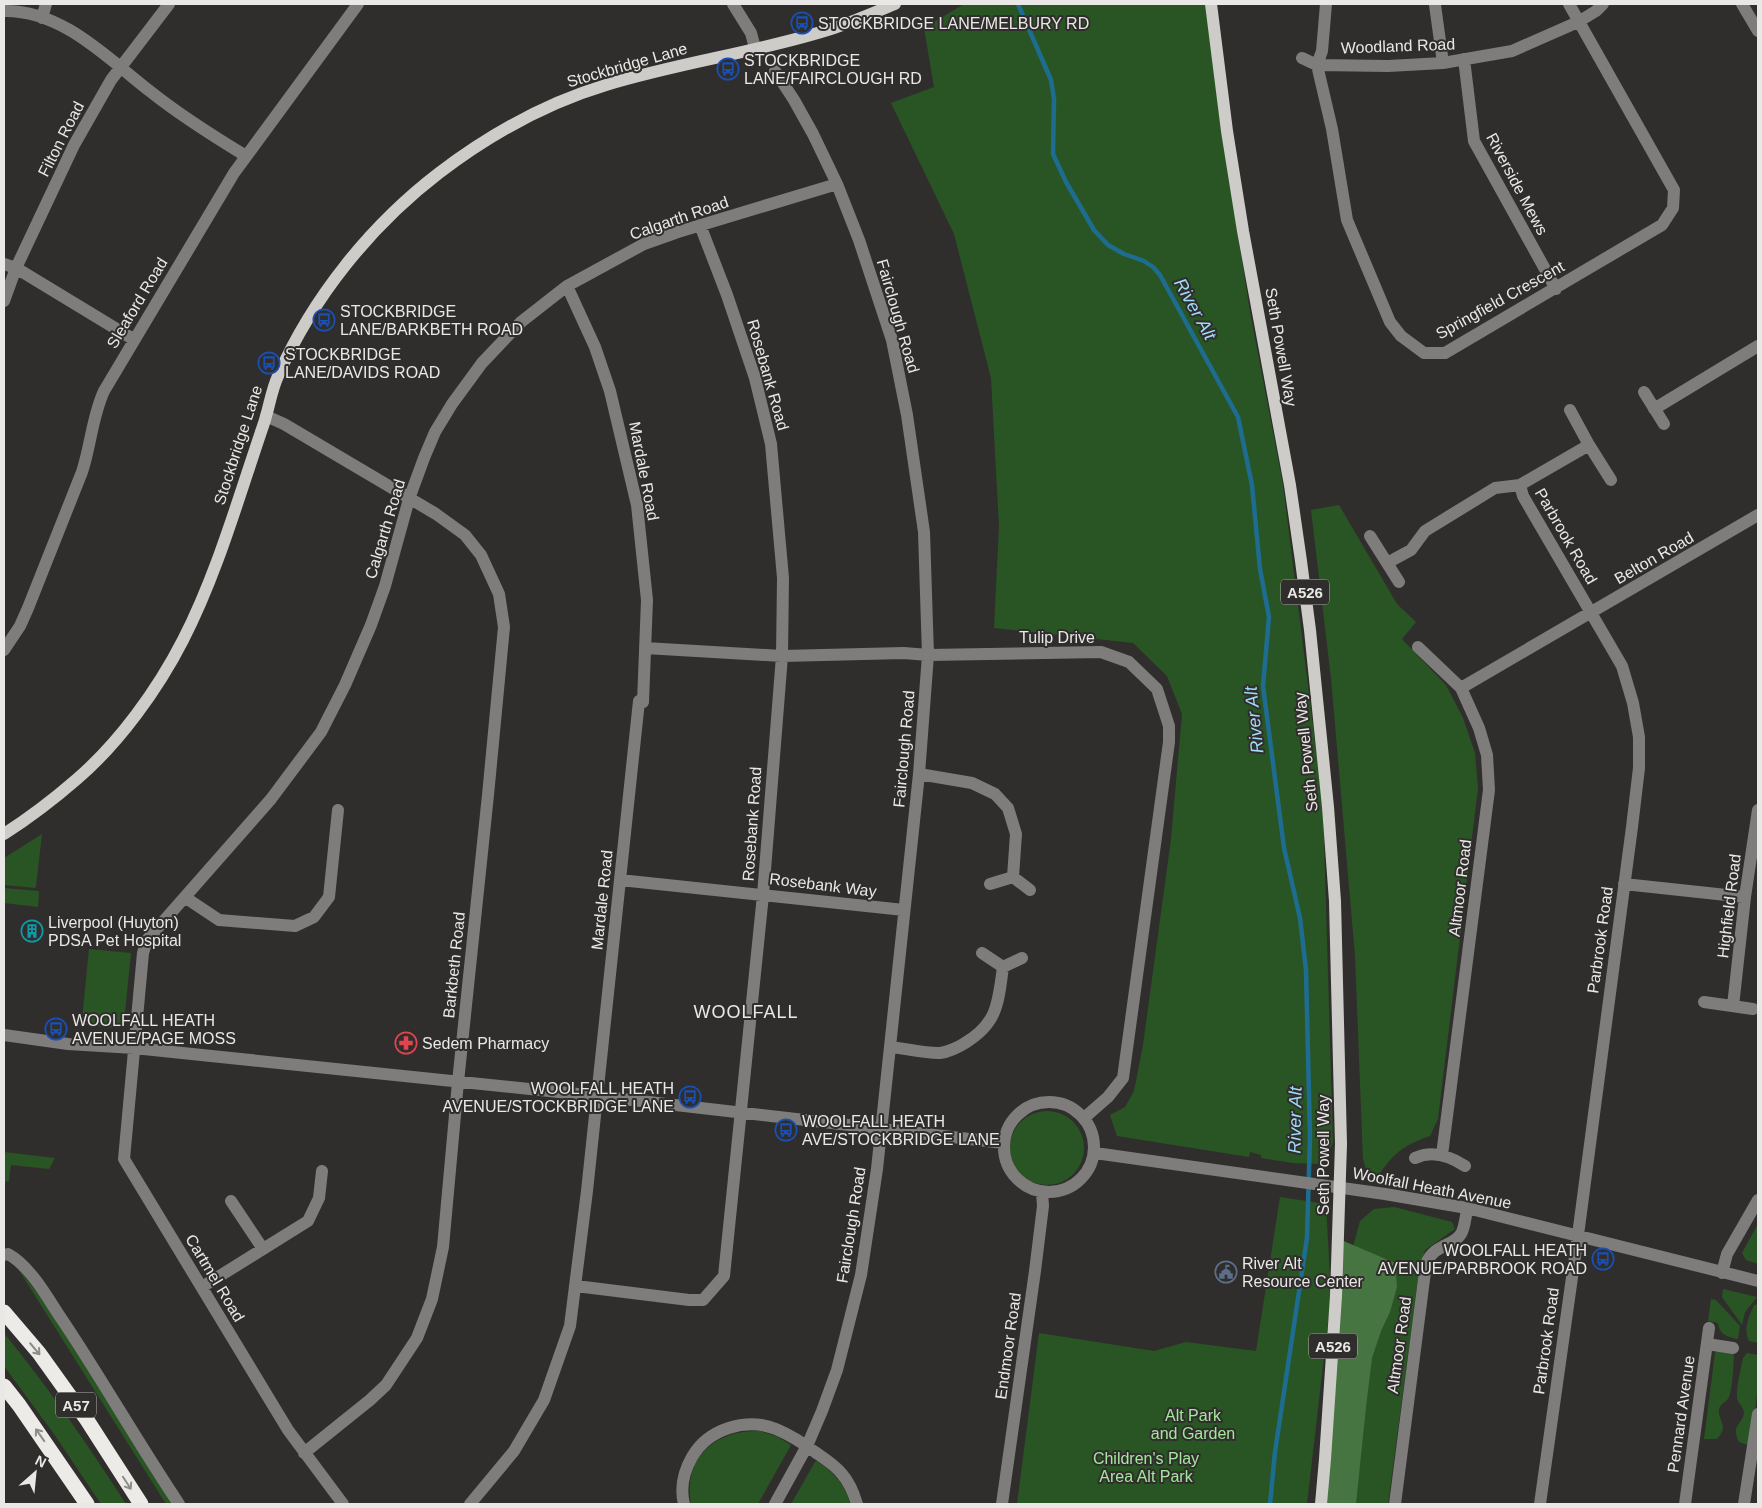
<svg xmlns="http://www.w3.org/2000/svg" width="1762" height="1508" viewBox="0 0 1762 1508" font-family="Helvetica,sans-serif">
  <rect width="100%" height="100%" fill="#302e2c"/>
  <path fill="#295524" d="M964,4H1206L1231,192L1250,312L1283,485L1323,806L1333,1143L1321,1164L1293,1163L1261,1158V1155L1250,1152L1249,1157L1117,1136L1110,1115L1125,1107L1134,1091L1143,1045L1171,839L1182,714L1167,676L1133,643L994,628L999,526L991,378L954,234L891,103L934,87L924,28Z
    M1339,505L1397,604L1416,622L1402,639L1446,685L1463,718L1475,753L1478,788L1438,1119L1430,1136C1401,1146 1393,1154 1376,1179L1367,1173L1363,1159L1355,956L1331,678L1311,510Z
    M42,834L36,886L35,888L4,885V858Z
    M4,888L39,891L38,907L4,903Z
    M89,949L131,953L124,1022L116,1028L85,1025L82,1020Z
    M1010 1148a37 37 0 1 1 74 0a37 37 0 1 1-74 0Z
    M4,1152L55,1158L49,1169L11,1165L9,1181L4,1182Z
    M1280,1197L1326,1204L1331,1296L1307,1504H1017L1039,1333L1154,1351L1186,1342L1256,1351Z
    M1394,1207L1452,1222L1455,1229L1425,1250L1418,1280L1388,1504H1332L1354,1243L1360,1221L1374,1209Z
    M1758,1224V1264L1746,1260L1742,1253Z
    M17,1267L46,1304L173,1504H166Z
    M1723,1289L1757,1297L1745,1312L1742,1325L1722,1297Z
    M1711,1299L1716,1300L1740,1326L1738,1339C1727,1337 1719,1334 1718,1323L1708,1321Z
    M1758,1304V1343L1749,1341C1743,1329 1749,1316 1754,1305Z
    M4,1333C48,1387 88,1445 126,1504H101L54,1434L4,1366Z
    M1718,1350H1731L1734,1356C1733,1368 1733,1386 1729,1397C1727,1402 1720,1404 1719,1409C1717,1420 1730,1425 1717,1439H1704L1715,1353Z
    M1747,1353L1758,1355V1385L1751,1446L1739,1442C1730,1425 1743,1424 1744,1413C1744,1407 1738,1404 1737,1398C1736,1387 1741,1369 1743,1358Z
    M760,1431L776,1436L791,1445L758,1504H691C683,1458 714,1430 760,1431Z
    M817,1461C834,1472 845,1485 850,1504H791L815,1462Z"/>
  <path fill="#477542" d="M1339,1239L1395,1263L1397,1287L1390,1312L1381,1331L1372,1358L1366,1407L1356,1504H1321Z"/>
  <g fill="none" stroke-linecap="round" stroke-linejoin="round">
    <path stroke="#1e6d91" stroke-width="4.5" d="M1018,4L1051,80L1054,99L1053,154L1066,182L1094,230L1108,245L1124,254L1144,261L1153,267L1160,275L1238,417L1252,485L1260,569L1269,617L1263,686L1284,848L1300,918L1306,970L1310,1137L1307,1238L1275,1452L1270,1504"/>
    <path stroke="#7e7d7c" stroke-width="12" d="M733,4L751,33L755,48
      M1326,4L1322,51L1317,65L1332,129L1347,220L1390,322L1401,336L1424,353H1445L1662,225L1673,208L1674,190L1569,4
      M1742,4L1758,31
      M1435,5L1443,63
      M4,11C63,10 108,59 151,92C181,116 213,136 246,156
      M42,18L46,4
      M1302,58L1317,65L1388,66L1443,63L1512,51L1578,22L1596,11L1603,4
      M1464,59L1474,141L1556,289
      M4,264L16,268L133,339
      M4,301L16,268L74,145L111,80L169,4
      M1644,392L1664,424
      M1654,409L1758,346
      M1570,410L1589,445L1611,480
      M266,416L284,424L436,514L465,535L481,555L499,594L504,627L488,795L458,1082L443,1247L432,1299L417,1338L386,1385L370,1400L304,1453
      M1520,485L1523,496L1622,666L1633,703L1639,737V768L1632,827L1578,1235L1540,1504
      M1370,536L1399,582
      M1387,563L1411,550L1425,531L1495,488L1520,485L1589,445
      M1418,647L1461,688L1479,728L1487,755L1489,790L1442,1155
      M645,648L782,656L904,653L928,655L1101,652L1129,662L1157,689L1169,726V742L1123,1078L1108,1097L1084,1118
      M4,650L20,626L28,608L82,472C91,445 92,417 104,391L234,173L358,4
      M1461,688L1758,515
      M919,774L972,783L995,794L1008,808L1016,834L1013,877
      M620,880L904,910
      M990,884L1013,877L1030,890
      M1624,884L1745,897
      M186,898L219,920L295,926L314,917L329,897L338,810
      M982,953L1003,967L1022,958
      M1704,1002L1753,1009
      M1733,1006L1745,897L1758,810
      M4,1035L68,1044L134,1048L597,1096L1004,1143
      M890,1047C903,1048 928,1054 940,1053C948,1052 959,1047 965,1043C998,1023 998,1003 1003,967
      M1004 1147a45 45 0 1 1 90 0a45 45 0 1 1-90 0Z
      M1095,1153L1385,1194L1467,1208L1758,1281
      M1415,1158C1432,1150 1450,1156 1465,1166
      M231,1201L263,1249
      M4,1255L8,1254C30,1266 47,1297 61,1318C102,1379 138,1443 179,1504
      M1722,1273L1727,1254L1758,1200
      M576,1286L689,1300H703L724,1276L763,895L782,656L783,578L771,444L755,378L727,295L700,225
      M202,1287L308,1221L319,1198L322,1171
      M1707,1344L1733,1348
      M343,1504L288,1430L124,1159L143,953L147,940L271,799L321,732L345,685L371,625L385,586L409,499L424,458L435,432L452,404L482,363L521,322L567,286L644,244L678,232L837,184
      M470,1504L514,1451L544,1400L570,1326L587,1191L639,701L643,702L647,600L637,505L610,391L595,347L567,286
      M684,1504C680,1488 684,1471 692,1457C708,1429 746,1417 776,1429C790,1435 803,1443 815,1452C825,1459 835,1465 842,1474C849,1482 854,1494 857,1504
      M775,1504L807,1446L822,1411L837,1370L861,1275L877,1169L919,774L928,655L924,532L907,415L892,340L859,240L837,184L813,134L794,100L775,71
      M1002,1504L1035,1271L1043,1206L1042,1192
      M1395,1504L1426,1264C1434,1243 1455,1247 1462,1232C1465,1225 1466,1216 1467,1208
      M1685,1504L1709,1328
      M1744,1504L1758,1414"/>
    <path stroke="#ceccc9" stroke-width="12" d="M1211,4L1227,131L1243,231L1290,485L1301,561L1310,630L1328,807L1335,901L1341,1144L1336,1296L1325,1459L1321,1504
      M4,834C29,818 54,799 77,779C119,743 158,689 183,640C217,574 239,496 263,426C269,409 271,391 278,376C313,297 371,225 439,173C489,135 546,103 606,85C681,62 760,52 834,28C855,21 875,12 895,4"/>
    <path stroke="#edebe8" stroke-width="15" d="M4,1312L39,1353L87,1420L141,1504
      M4,1386L19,1405L87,1504"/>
  </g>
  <defs><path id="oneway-shaft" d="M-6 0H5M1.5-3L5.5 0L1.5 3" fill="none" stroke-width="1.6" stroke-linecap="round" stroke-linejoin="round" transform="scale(1.25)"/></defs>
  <g stroke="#8e8c8a">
    <use href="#oneway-shaft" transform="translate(35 1349) rotate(50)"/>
    <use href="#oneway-shaft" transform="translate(40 1435) rotate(-125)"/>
    <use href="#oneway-shaft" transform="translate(127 1483) rotate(57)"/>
  </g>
  <defs>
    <g id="bus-ring" transform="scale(1.125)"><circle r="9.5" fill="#302e2c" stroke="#1a4fb4" stroke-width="1.5"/><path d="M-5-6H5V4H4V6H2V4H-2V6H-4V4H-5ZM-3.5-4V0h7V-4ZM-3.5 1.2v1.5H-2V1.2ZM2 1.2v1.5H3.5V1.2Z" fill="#1a4fb4"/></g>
    <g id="building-ring" transform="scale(1.125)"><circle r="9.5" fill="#302e2c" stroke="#0f9aa8" stroke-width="1.5"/><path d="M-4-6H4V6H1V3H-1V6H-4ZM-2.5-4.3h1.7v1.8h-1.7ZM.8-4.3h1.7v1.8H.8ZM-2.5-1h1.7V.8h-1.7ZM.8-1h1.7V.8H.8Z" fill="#0f9aa8"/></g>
    <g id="pharmacy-ring" transform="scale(1.125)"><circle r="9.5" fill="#302e2c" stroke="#e0444e" stroke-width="1.5"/><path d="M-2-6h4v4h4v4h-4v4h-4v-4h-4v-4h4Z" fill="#e0444e"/></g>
    <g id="civic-ring" transform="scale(1.125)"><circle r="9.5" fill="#302e2c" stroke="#5c6f8a" stroke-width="1.5"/><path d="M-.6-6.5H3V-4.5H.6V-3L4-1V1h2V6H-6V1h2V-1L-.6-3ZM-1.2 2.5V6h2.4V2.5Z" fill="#5c6f8a"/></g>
  </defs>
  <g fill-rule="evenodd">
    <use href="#bus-ring" x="802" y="23"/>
    <use href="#bus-ring" x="728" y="69"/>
    <use href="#bus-ring" x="324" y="320"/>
    <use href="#bus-ring" x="269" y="363"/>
    <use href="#building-ring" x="32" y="931"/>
    <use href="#bus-ring" x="56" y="1029"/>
    <use href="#pharmacy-ring" x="406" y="1043"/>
    <use href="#bus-ring" x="690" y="1097"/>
    <use href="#bus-ring" x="786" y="1130"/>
    <use href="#bus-ring" x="1603" y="1259"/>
    <use href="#civic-ring" x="1226" y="1272"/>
  </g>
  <g text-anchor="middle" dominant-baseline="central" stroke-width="4" stroke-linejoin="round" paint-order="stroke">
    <g fill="#302e2c" stroke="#b2b0ae" stroke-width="1">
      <rect x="1281" y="579.5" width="48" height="25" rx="4"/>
      <rect x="1309" y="1333.5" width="48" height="25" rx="4"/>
      <rect x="56" y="1392.5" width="40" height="25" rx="4"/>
    </g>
    <g font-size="15" font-weight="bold" fill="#e9e8e6">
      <text x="1305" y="592">A526</text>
      <text x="1333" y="1346">A526</text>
      <text x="76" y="1405">A57</text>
    </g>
    <g font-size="16" fill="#e9e8e6" stroke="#302e2c" text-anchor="start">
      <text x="818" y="23">STOCKBRIDGE LANE/MELBURY RD</text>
      <text x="744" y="60">STOCKBRIDGE<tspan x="744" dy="18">LANE/FAIRCLOUGH RD</tspan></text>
      <text x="340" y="311">STOCKBRIDGE<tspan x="340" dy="18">LANE/BARKBETH ROAD</tspan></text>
      <text x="285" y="354">STOCKBRIDGE<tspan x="285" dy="18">LANE/DAVIDS ROAD</tspan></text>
      <text x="48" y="922">Liverpool (Huyton)<tspan x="48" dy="18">PDSA Pet Hospital</tspan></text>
      <text x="72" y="1020">WOOLFALL HEATH<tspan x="72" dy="18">AVENUE/PAGE MOSS</tspan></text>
      <text x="422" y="1043">Sedem Pharmacy</text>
      <text x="674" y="1088" text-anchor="end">WOOLFALL HEATH<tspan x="674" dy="18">AVENUE/STOCKBRIDGE LANE</tspan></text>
      <text x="802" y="1121">WOOLFALL HEATH<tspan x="802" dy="18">AVE/STOCKBRIDGE LANE</tspan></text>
      <text x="1587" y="1250" text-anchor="end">WOOLFALL HEATH<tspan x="1587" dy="18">AVENUE/PARBROOK ROAD</tspan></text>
      <text x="1242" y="1263">River Alt<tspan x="1242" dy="18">Resource Center</tspan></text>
    </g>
    <g font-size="16" fill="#e9e8e6" stroke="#302e2c">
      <text transform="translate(1398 46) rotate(-2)">Woodland Road</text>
      <text transform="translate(627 65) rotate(-16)">Stockbridge Lane</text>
      <text transform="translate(61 139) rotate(-63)">Filton Road</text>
      <text transform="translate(1517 184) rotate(62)">Riverside Mews</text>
      <text transform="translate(679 218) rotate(-19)">Calgarth Road</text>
      <text transform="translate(1500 300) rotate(-29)">Springfield Crescent</text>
      <text transform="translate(137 303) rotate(-59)">Sleaford Road</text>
      <text transform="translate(898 316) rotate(74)">Fairclough Road</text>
      <text transform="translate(1281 347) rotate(80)">Seth Powell Way</text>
      <text transform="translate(768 375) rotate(74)">Rosebank Road</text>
      <text transform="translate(238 445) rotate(-72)">Stockbridge Lane</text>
      <text transform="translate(644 471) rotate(79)">Mardale Road</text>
      <text transform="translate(385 529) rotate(-73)">Calgarth Road</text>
      <text transform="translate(1566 536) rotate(60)">Parbrook Road</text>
      <text transform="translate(1654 558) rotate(-30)">Belton Road</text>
      <text x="1057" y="637">Tulip Drive</text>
      <text transform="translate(904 749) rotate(-85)">Fairclough Road</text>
      <text transform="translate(1306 752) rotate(-96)">Seth Powell Way</text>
      <text transform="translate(752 824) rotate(-86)">Rosebank Road</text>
      <text transform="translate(823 885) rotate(7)">Rosebank Way</text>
      <text transform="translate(1460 888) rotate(-83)">Altmoor Road</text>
      <text transform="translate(602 900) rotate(-84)">Mardale Road</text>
      <text transform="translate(1729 906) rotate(-83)">Highfield Road</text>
      <text transform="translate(1600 940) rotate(-82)">Parbrook Road</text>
      <text transform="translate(454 965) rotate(-84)">Barkbeth Road</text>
      <text transform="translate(1323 1155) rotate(-90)">Seth Powell Way</text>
      <text transform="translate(1432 1188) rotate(11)">Woolfall Heath Avenue</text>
      <text transform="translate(851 1225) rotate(-81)">Fairclough Road</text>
      <text transform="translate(215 1278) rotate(59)">Cartmel Road</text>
      <text transform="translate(1546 1341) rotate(-82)">Parbrook Road</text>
      <text transform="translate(1399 1345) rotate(-82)">Altmoor Road</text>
      <text transform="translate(1008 1346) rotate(-82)">Endmoor Road</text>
      <text transform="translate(1681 1414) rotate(-82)">Pennard Avenue</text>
    </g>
    <g font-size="16" fill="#a3e79b" stroke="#302e2c">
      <text x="1193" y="1415">Alt Park<tspan x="1193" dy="18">and Garden</tspan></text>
      <text x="1146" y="1458">Children's Play<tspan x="1146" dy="18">Area Alt Park</tspan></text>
    </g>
    <g font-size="18" font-style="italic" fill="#a0daf9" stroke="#302e2c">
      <text transform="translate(1195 309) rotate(61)">River Alt</text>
      <text transform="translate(1254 720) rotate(-96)">River Alt</text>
      <text transform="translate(1295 1120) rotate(-89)">River Alt</text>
    </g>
    <g font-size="18" letter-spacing="1" fill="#e9e8e6" stroke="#302e2c">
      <text x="746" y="1012">WOOLFALL</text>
    </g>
  </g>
  <rect width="1762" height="1508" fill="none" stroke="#e9e8e6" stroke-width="10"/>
  <g transform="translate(35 1473) rotate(27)" stroke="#302e2c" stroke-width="4" paint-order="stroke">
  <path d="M0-4L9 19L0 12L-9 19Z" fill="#e9e8e6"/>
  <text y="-8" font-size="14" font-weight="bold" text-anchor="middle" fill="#e9e8e6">N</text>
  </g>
</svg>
